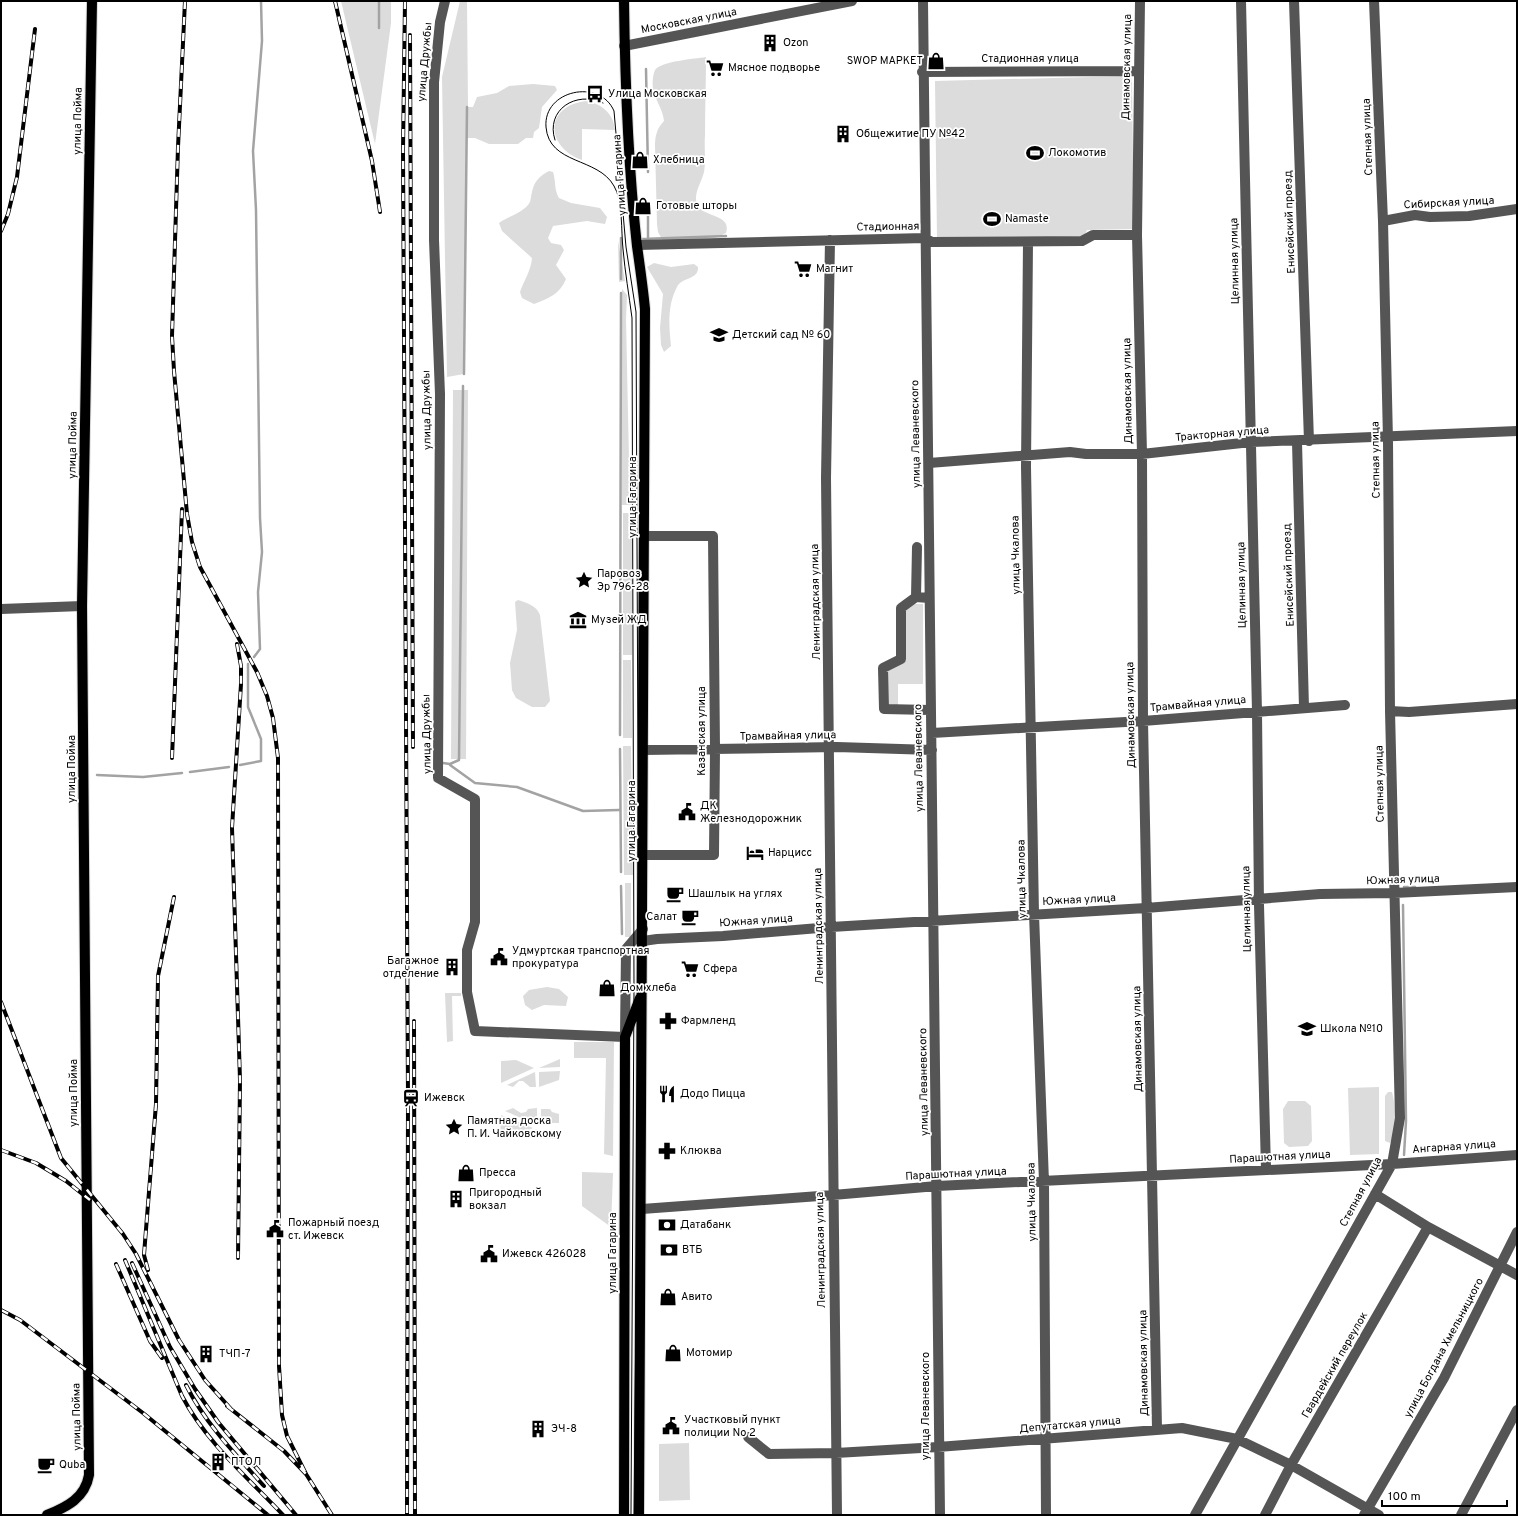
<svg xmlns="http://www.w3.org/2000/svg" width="1518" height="1516" viewBox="0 0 1518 1516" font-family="Overpass,sans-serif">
  <rect width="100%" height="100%" fill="#fff"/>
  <path fill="#dcdcdc" d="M341,1H391V23L375,144Z
    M460,1H467L468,107H473L477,97L497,93L509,86L533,84L555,86L557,90L542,107L539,128L534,132L533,138H526L518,144H489L475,138H467L464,374L447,377L442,77Z
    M706,57C706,83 705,109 705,135C704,147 706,160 704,172C702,181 696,189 696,198C695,220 733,211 726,233L715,238L663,241L658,232L657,224L655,146C655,136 657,128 664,121C663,109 655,100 653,89C652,83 653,74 655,70C661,61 695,59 706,57Z
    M1129,76L1132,80L1134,229L1087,230L1084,236L937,240L935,81Z
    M587,101C603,105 613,113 615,130L582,129V160C544,146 545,105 587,101Z
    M549,171L553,172C556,181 554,190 559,198L571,203L600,208L607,217L605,224L587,221L553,226L548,238L551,243L561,245L564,250L556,265L566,279C560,294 548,299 534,304L522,298L520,292C524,280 531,271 532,258L502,231L499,223C508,216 524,213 530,202C531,199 531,195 532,192C534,182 539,176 549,171Z
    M618,241L625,281L619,282Z
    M654,263L671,267L694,264L698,267C699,280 682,277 677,287C667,306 669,326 671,346L664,352L661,345L660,328L663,294L647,267Z
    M622,289L627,295L626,319L629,460L632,473V505H622Z
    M453,390H468L466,759H451Z
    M623,513H632V655H623Z
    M518,600C527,603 536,605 540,615L550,701L545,707H532L516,698L512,690L510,663L517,630L515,602Z
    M913,604H923V684H898V708L887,707V668L906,653L904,609Z
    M623,660H631L632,738H623Z
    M623,746H631L633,875H624Z
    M625,883H631V937H625Z
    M547,987L559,989L568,997L566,1006L544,1005L532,1010L525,1005L523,996L529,990Z
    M445,993H461V996H452L453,1041L447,1042Z
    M574,1042H614L613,1156L604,1154L606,1058H574Z
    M560,1059V1067L539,1068Z
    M516,1060L534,1068L501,1083V1061Z
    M560,1071L559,1080L539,1087V1072Z
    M535,1072L536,1087H530L523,1081H519L513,1087L507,1085Z
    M1379,1087V1154L1350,1155L1348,1088Z
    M1388,1092H1392C1396,1106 1397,1131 1390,1143L1385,1141V1096Z
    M1288,1101H1305L1311,1106L1312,1141L1308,1146L1289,1147L1284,1143L1283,1109Z
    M513,1108L521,1113L526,1112L528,1109L537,1108V1125L505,1111Z
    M541,1109H550L552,1112L559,1114V1123H541Z
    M501,1115L533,1128L513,1137H500Z
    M537,1129V1138H519Z
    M541,1132H559V1139L541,1138Z
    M582,1172L613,1173L611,1227L582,1206Z
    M689,1443L690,1500L659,1501V1444Z"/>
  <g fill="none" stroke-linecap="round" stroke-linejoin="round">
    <path stroke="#a3a3a3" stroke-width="2.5" d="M379,28V1
      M646,69L648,172
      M648,238V207
      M642,239L726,236
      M621,279V238
      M464,374L467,107
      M254,657L260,649L258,592L262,552L260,518L256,210L253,151L262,41L261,1
      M620,735L621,293
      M620,749L621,872
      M443,763L450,764L459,760L463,386
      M240,765L261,761V739L248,707V664
      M450,765L475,783L517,787L583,811L619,810
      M190,772L229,767
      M97,775L143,777L182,773
      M621,886L622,934
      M1404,887H1415
      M1403,905L1406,1121L1404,1155"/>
    <g stroke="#dbdbdb" stroke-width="12">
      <path id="major" d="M624,1C625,82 628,165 637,246C640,267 643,288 645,309L639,1515
        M47,1515C67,1507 85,1498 89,1475L82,606L92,1
        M624,1515L625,1037L640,998"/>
    </g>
    <path stroke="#555" stroke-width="10" d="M445,1L440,22L434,82V240L440,394L438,778L475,799V922L467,950V992L475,1031L625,1037L626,949L643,929
      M923,1L940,1515
      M1140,1L1137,235L1142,454L1143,721L1157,1429
      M1241,1L1257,712L1259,905L1266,1169
      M1294,1L1309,441
      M624,46L852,1
      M922,72L1138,71
      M1383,221L1415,215L1430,217L1469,216L1517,209
      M830,240L826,478L837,1515
      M1028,242L1026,467L1034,914L1044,1182L1046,1515
      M637,245L925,238L932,242L1082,241L1093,235H1137
      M1297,442L1304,708
      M929,463L1070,452L1086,454H1142L1251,442L1517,431
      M916,597L917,547
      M929,598L916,597L901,608V659L883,668L884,709L930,710
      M1,609L82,606
      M1390,711L1409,712L1517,704
      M932,733L1143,721L1345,705
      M644,750L837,747L932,750
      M643,855H714L715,749L713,536H645
      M643,941L657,939L723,936L831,927L1146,908L1320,894L1394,893L1517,887
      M1375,1194L1428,1227L1517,1275
      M642,1209L833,1195L937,1186L1392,1164L1517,1155
      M748,1437L769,1454L836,1453L938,1447L1182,1428L1237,1439L1291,1465L1379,1515
      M1195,1515L1392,1164L1400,1118L1390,711L1388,440L1383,221L1374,1
      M1265,1515L1291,1465L1428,1227
      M1364,1515L1444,1378L1517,1232
      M1461,1515L1517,1410"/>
    <use href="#major" stroke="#000" stroke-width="10"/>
    <path stroke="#000" stroke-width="1" d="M555,140C545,110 576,90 603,103
      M631,1515L634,990L632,318C629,295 625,272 623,249C621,232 623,200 614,186C598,157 549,165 546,127C543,90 600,78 614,111L626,247L636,312L639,999L634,1515"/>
    <g stroke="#000" stroke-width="4">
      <path id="rail" d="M185,1L178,147L172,336L174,371L187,514L192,542L200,567L257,672L267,696L273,718L278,758L279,1366L282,1415L287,1436L306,1474
        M335,1L372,161L380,212
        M405,1L403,150L408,1098L407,1515
        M410,35L413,747
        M1,231L8,214L17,177L35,29
        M237,644L241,666V684L232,828L240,1080L238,1258
        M172,758L182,509
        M1,1002L61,1158L123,1234L136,1254L179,1340L205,1380L231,1409
        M414,1021L415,1515
        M1,1150L36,1163L66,1181L90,1200
        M125,1260L182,1396C206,1442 247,1477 283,1515
        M132,1263L170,1347L195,1389L218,1422L296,1515
        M116,1264L150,1341L162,1358
        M148,1270L144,1255L145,1242L156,1104L158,976L174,897
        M1,1310L20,1320L143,1413L268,1515
        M186,1385C205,1423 235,1454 264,1486
        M227,1406L284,1451L306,1474L332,1515"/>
    </g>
    <use href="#rail" stroke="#fff" stroke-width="2.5" stroke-dasharray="8" stroke-linecap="butt"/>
  </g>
  <defs>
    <g id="building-bare" transform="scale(1.38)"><path d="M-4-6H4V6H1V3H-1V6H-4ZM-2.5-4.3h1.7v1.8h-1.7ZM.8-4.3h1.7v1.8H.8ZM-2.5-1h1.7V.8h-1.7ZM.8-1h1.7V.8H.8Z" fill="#000" stroke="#fff" stroke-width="2.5" paint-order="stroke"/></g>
    <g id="shop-bare" transform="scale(1.38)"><path d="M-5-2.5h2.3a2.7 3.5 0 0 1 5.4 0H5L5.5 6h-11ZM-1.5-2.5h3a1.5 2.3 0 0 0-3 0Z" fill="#000" stroke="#fff" stroke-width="2.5" paint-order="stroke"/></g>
    <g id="supermarket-bare" transform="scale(1.38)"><path d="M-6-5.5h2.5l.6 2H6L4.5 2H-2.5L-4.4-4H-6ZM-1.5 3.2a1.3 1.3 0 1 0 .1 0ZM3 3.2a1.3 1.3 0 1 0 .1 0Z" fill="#000" stroke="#fff" stroke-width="2.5" paint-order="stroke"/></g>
    <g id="bus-bare" transform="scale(1.38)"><path d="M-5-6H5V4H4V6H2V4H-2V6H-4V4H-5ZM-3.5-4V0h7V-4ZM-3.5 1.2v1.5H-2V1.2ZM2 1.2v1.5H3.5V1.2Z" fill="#000" stroke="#fff" stroke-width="2.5" paint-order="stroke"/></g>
    <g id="stadium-bare" transform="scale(1.38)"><path d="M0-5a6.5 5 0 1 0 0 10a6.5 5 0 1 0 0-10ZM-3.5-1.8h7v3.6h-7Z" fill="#000" stroke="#fff" stroke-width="2.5" paint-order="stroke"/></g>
    <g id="school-bare" transform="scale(1.38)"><path d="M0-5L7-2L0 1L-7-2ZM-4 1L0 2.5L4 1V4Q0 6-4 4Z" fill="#000" stroke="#fff" stroke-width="2.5" paint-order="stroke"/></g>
    <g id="sight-bare" transform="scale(1.38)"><path d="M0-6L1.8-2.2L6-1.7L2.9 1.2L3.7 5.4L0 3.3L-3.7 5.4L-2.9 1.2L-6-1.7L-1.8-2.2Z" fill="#000" stroke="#fff" stroke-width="2.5" paint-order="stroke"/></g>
    <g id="museum-bare" transform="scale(1.38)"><path d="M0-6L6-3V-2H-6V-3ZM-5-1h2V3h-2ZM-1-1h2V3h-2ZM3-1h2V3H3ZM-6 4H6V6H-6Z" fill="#000" stroke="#fff" stroke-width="2.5" paint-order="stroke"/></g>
    <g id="civic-bare" transform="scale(1.38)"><path d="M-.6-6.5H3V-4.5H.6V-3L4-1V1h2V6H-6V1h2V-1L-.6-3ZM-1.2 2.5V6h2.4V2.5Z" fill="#000" stroke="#fff" stroke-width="2.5" paint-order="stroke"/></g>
    <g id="hotel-bare" transform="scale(1.38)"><path d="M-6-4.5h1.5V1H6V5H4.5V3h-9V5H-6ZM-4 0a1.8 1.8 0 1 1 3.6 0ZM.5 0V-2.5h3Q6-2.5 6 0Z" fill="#000" stroke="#fff" stroke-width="2.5" paint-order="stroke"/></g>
    <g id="cafe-bare" transform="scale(1.38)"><path d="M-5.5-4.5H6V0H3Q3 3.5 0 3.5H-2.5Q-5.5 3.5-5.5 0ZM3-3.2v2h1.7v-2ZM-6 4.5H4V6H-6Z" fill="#000" stroke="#fff" stroke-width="2.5" paint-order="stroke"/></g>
    <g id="pharmacy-bare" transform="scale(1.38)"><path d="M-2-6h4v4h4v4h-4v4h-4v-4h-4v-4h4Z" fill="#000" stroke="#fff" stroke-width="2.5" paint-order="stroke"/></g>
    <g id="restaurant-bare" transform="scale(1.38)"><path d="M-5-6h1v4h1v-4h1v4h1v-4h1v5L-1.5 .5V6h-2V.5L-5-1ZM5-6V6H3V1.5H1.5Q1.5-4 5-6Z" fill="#000" stroke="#fff" stroke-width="2.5" paint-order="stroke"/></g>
    <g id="station-bare" transform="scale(1.38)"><path d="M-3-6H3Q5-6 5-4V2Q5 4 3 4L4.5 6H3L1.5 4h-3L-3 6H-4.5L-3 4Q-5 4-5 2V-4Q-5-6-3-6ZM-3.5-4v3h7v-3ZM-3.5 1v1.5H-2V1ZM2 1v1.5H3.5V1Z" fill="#000" stroke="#fff" stroke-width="2.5" paint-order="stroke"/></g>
    <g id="bank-bare" transform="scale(1.38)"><path d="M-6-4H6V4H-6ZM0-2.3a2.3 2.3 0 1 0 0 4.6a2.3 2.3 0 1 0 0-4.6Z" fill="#000" stroke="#fff" stroke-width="2.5" paint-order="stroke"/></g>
  </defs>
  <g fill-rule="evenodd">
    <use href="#building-bare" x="770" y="43"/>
    <use href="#shop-bare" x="936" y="61"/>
    <use href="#supermarket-bare" x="715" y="68"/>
    <use href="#bus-bare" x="595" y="94"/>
    <use href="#building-bare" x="843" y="134"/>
    <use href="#stadium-bare" x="1035" y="153"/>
    <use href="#shop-bare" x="640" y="160"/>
    <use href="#shop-bare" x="643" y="206"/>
    <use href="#stadium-bare" x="992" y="219"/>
    <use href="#supermarket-bare" x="803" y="269"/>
    <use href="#school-bare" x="719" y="335"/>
    <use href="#sight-bare" x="584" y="580"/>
    <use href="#museum-bare" x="578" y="620"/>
    <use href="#civic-bare" x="687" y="812"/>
    <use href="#hotel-bare" x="755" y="853"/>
    <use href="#cafe-bare" x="675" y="894"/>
    <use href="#cafe-bare" x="690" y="917"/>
    <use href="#civic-bare" x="499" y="957"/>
    <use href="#building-bare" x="452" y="967"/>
    <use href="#supermarket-bare" x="690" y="969"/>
    <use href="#shop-bare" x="607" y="988"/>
    <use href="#pharmacy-bare" x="668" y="1021"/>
    <use href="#school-bare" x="1307" y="1029"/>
    <use href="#restaurant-bare" x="667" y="1094"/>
    <use href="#station-bare" x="411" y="1098"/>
    <use href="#sight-bare" x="454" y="1127"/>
    <use href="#pharmacy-bare" x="667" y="1151"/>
    <use href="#shop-bare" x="466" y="1173"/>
    <use href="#building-bare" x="456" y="1199"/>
    <use href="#bank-bare" x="667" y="1225"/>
    <use href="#civic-bare" x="275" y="1229"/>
    <use href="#bank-bare" x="669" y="1250"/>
    <use href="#civic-bare" x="489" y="1254"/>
    <use href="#shop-bare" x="668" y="1297"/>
    <use href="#shop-bare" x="673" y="1353"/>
    <use href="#building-bare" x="206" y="1354"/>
    <use href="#civic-bare" x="671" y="1426"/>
    <use href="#building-bare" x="538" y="1429"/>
    <use href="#building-bare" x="218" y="1462"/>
    <use href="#cafe-bare" x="46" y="1465"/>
  </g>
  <g text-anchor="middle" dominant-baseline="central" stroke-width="3.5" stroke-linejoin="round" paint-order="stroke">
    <g font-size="11" fill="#000" stroke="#fff">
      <text transform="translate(689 21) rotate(-11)">Московская улица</text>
      <text x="1030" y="59">Стадионная улица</text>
      <text transform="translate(425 62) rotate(-85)">улица Дружбы</text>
      <text transform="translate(1127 67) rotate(-89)">Динамовская улица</text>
      <text transform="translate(78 121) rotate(-89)">улица Пойма</text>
      <text transform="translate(1368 137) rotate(-92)">Степная улица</text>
      <text transform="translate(620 175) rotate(-94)">улица Гагарина</text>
      <text transform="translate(1449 203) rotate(-3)">Сибирская улица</text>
      <text transform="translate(1290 222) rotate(-92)">Енисейский проезд</text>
      <text transform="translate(888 227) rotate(-1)">Стадионная</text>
      <text transform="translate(1235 261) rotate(-91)">Целинная улица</text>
      <text transform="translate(1128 391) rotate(-91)">Динамовская улица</text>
      <text transform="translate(427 410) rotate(-91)">улица Дружбы</text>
      <text transform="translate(916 434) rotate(-91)">улица Леваневского</text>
      <text transform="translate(1222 434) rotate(-5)">Тракторная улица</text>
      <text transform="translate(73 445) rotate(-89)">улица Пойма</text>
      <text transform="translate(1376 460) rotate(-91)">Степная улица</text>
      <text transform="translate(633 497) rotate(-90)">улица Гагарина</text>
      <text transform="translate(1016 555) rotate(-91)">улица Чкалова</text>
      <text transform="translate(1289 575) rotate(-92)">Енисейский проезд</text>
      <text transform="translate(1242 585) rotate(-91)">Целинная улица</text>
      <text transform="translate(816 602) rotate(-91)">Ленинградская улица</text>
      <text transform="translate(1198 704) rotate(-5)">Трамвайная улица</text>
      <text transform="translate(1131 715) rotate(-91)">Динамовская улица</text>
      <text transform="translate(702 731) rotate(-90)">Казанская улица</text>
      <text transform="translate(427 734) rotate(-91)">улица Дружбы</text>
      <text transform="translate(788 736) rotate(-1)">Трамвайная улица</text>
      <text transform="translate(919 758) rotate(-91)">улица Леваневского</text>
      <text transform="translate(72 769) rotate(-90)">улица Пойма</text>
      <text transform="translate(1380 784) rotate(-91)">Степная улица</text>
      <text transform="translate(632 821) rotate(-90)">улица Гагарина</text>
      <text transform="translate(1022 879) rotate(-91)">улица Чкалова</text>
      <text transform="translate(1403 880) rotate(-2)">Южная улица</text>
      <text transform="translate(1079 900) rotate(-3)">Южная улица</text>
      <text transform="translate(1247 909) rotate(-91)">Целинная улица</text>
      <text transform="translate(756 921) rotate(-4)">Южная улица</text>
      <text transform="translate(819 926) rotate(-91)">Ленинградская улица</text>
      <text transform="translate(1138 1039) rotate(-91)">Динамовская улица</text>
      <text transform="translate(924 1082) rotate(-91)">улица Леваневского</text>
      <text transform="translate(74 1093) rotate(-90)">улица Пойма</text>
      <text transform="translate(1454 1147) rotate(-4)">Ангарная улица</text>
      <text transform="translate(1280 1157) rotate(-3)">Парашютная улица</text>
      <text transform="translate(956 1174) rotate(-3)">Парашютная улица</text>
      <text transform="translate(1361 1192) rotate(-62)">Степная улица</text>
      <text transform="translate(1032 1202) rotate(-91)">улица Чкалова</text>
      <text transform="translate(821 1250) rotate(-91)">Ленинградская улица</text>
      <text transform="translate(613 1253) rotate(-90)">улица Гагарина</text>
      <text transform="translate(1444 1348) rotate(-62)">улица Богдана Хмельницкого</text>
      <text transform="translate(1144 1363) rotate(-91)">Динамовская улица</text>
      <text transform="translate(1335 1365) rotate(-60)">Гвардейский переулок</text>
      <text transform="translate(926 1406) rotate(-90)">улица Леваневского</text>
      <text transform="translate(77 1417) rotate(-91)">улица Пойма</text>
      <text transform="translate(1070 1425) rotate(-5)">Депутатская улица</text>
    </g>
    <g font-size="11" fill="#000" stroke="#fff" text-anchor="start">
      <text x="783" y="43">Ozon</text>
      <text x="923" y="61" text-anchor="end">SWOP МАРКЕТ</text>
      <text x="728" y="68">Мясное подворье</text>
      <text x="608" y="94">Улица Московская</text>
      <text x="856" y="134">Общежитие ПУ №42</text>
      <text x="1048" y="153">Локомотив</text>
      <text x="653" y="160">Хлебница</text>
      <text x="656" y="206">Готовые шторы</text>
      <text x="1005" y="219">Namaste</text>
      <text x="816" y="269">Магнит</text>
      <text x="732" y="335">Детский сад № 60</text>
      <text x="597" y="574">Паровоз<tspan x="597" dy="13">Эр 796-28</tspan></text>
      <text x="591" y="620">Музей ЖД</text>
      <text x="700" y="806">ДК<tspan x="700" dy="13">Железнодорожник</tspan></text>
      <text x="768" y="853">Нарцисс</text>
      <text x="688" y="894">Шашлык на углях</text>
      <text x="677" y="917" text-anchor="end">Салат</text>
      <text x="512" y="951">Удмуртская транспортная<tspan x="512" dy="13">прокуратура</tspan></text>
      <text x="439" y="961" text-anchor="end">Багажное<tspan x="439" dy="13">отделение</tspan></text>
      <text x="703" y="969">Сфера</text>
      <text x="620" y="988">Дом хлеба</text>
      <text x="681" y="1021">Фармленд</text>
      <text x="1320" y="1029">Школа №10</text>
      <text x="680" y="1094">Додо Пицца</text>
      <text x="424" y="1098">Ижевск</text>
      <text x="467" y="1121">Памятная доска<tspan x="467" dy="13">П. И. Чайковскому</tspan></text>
      <text x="680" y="1151">Клюква</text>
      <text x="479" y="1173">Пресса</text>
      <text x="469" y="1193">Пригородный<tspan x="469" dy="13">вокзал</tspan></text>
      <text x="288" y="1223">Пожарный поезд<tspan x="288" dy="13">ст. Ижевск</tspan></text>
      <text x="680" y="1225">Датабанк</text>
      <text x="682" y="1250">ВТБ</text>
      <text x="502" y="1254">Ижевск 426028</text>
      <text x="681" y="1297">Авито</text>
      <text x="686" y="1353">Мотомир</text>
      <text x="219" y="1354">ТЧП-7</text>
      <text x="684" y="1420">Участковый пункт<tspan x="684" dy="13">полиции No 2</tspan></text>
      <text x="551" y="1429">ЭЧ-8</text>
      <text x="231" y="1462">ПТОЛ</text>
      <text x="59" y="1465">Quba</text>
    </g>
  </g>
  <rect width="1518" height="1516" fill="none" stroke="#000000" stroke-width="4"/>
  <path d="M1382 1500v6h125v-6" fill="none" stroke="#000000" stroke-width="2"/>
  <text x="1388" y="1500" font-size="12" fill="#000000" stroke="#ffffff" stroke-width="3" paint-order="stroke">100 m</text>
</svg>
